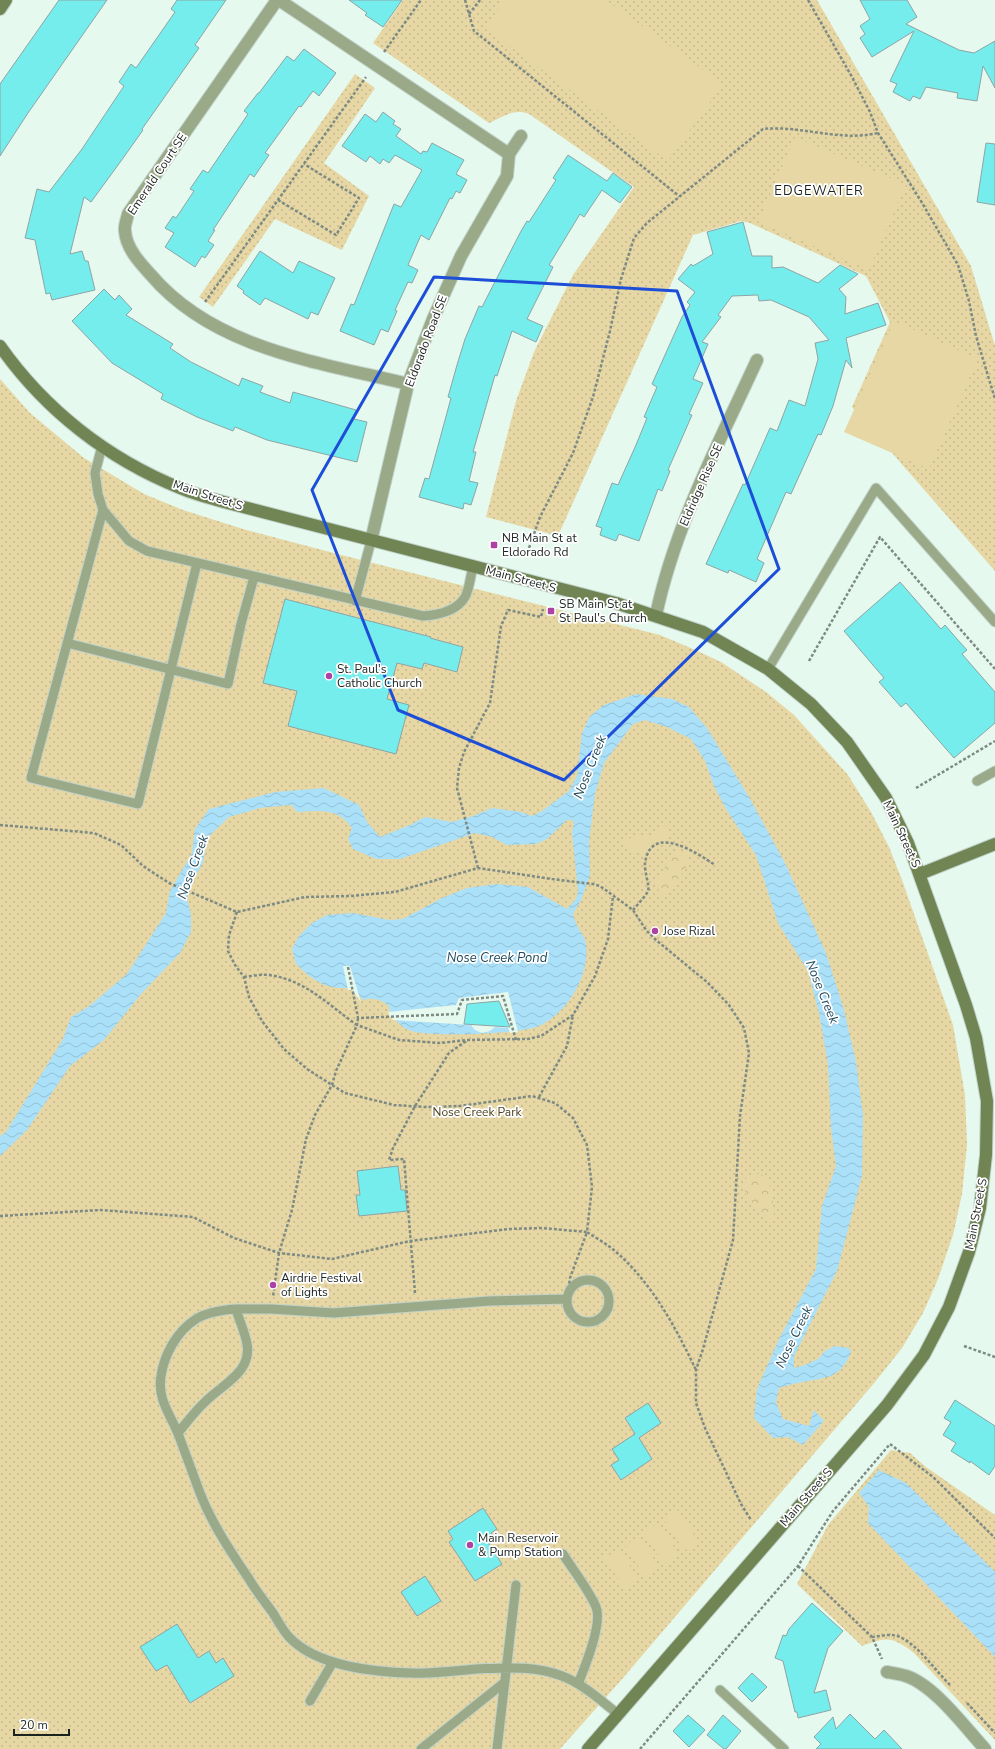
<svg xmlns="http://www.w3.org/2000/svg" width="995" height="1749" viewBox="0 0 995 1749" font-family="'Nunito Sans',sans-serif">
  <defs>
    <pattern id="grass-dots" width="8" height="8" patternUnits="userSpaceOnUse"><rect width="8" height="8" fill="#e6d7a4"/><path d="M2 2h.1M6 6h.1" fill="none" stroke="#c5b88d" stroke-width="1.8" stroke-linecap="round"/></pattern>
    <pattern id="forest-crowns" width="20" height="18" patternUnits="userSpaceOnUse"><rect width="20" height="18" fill="#e6d7a4"/><path d="M2 6a3 3 0 1 1 6 0M12 15a3 3 0 1 1 6 0" fill="none" stroke="#c5b88d"/></pattern>
    <pattern id="water-waves" width="16" height="10" patternUnits="userSpaceOnUse"><rect width="16" height="10" fill="#abe0f9"/><path d="M0 5q4-4 8 0t8 0" fill="none" stroke="#93c0d5"/></pattern>
  </defs>
  <rect width="100%" height="100%" fill="#e6f9ee"/>
  <path fill="url(#grass-dots)" d="M403,0H817L971,266L995,346V571L852,407L890,322L866,276L750,223L741,221L693,235L558,536L486,517L516,401L534,352L573,275L634,187L529,114C514,108 503,117 489,123L373,43Z
    M355,74L375,88L324,163L369,196L342,250L275,219L213,307L199,297Z
    M0,379L30,413L84,458L144,494L183,510L243,529L349,557L660,635L693,649L721,662L766,692L794,715L848,775L871,812L889,847L902,880L953,1025L965,1095L967,1145L962,1194L953,1235L938,1279L923,1313L902,1348L875,1382L623,1678L560,1749H0Z
    M891,1450L910,1453L926,1467L995,1515V1740L914,1653C891,1636 888,1637 862,1646L797,1584L828,1525Z"/>
  <path fill="url(#forest-crowns)" d="M680,851L687,853L689,863L684,871L678,880L662,896L656,886C658,875 670,857 680,851Z
    M758,1174L766,1176C774,1189 772,1202 774,1217L767,1220L747,1196L743,1186L747,1176Z"/>
  <path fill="#e6d7a4" d="M505,0H606L723,84L668,161L484,28Z
    M795,137L906,185L869,270L758,222Z
    M894,321L978,359L929,469L844,432Z
    M667,825V834L664,841L654,843L643,854L630,851L619,842L634,837H648Z
    M678,1510L699,1542L684,1551L664,1519Z
    M658,1523L679,1554L664,1564L644,1532Z
    M639,1536L659,1567L645,1577L625,1545Z
    M619,1549L639,1580L625,1589L604,1558Z"/>
  <path fill="url(#water-waves)" d="M636,694L672,699L689,707L707,728L749,797L785,863L826,953L844,1010L856,1062L863,1115L862,1176L837,1271L794,1356V1368L805,1365L818,1359L825,1351L835,1346L849,1348L851,1352C840,1381 823,1377 798,1383C791,1384 785,1386 779,1388L776,1402L783,1419L809,1426L814,1410L824,1421L803,1445L788,1437L773,1438L754,1418L757,1389L779,1339L816,1269L822,1206L836,1166L831,1128L828,1064L819,1013L808,971L778,923L756,855L726,809L714,786L705,761L691,739L667,727L645,720L633,724L604,763L595,794L589,842L590,875L581,900L573,914C574,917 575,922 577,925C580,932 585,936 586,944C590,976 567,1013 539,1026C522,1034 424,1038 409,1030C401,1027 396,1020 390,1014L389,1006C381,999 373,997 363,1000L353,988H337L324,985L309,976L296,964L292,949L299,936L312,923L327,915L353,913L389,920L403,919L442,898L467,888L497,884L528,887L567,909L576,899L578,891L572,832L574,823L572,820H567L547,839L536,844L507,845L492,837L475,833L400,859H376L353,849L348,839L352,828C337,807 321,811 297,812L291,805L260,808L229,817L207,838L203,863L193,880L187,898L191,915V932L180,953L141,994L104,1040L70,1066L27,1130L0,1156V1136L6,1132L63,1039L71,1017L88,1007L127,974L166,913L170,891L192,853L195,829L209,809L275,792L324,788L359,805L367,822L380,837L410,825L425,817L452,822L473,816L492,808L521,812L532,816L542,811L569,791L577,776L582,733L590,716L604,705Z
    M879,1470L906,1483L995,1572V1657L868,1523L869,1507L859,1493Z"/>
  <path fill="#e6f9ee" d="M343,966H350L361,1002L352,990H348Z
    M508,992L518,1032L510,1033L508,1028L495,1027L490,1031L482,1033L475,1030L471,1025L393,1020L389,1015L388,1012L456,1005L459,998Z"/>
  <path fill="#75eded" stroke="#8ea4a4" d="M59,0H107L28,113L0,156V84Z
    M177,0H226L195,45L199,48L142,129L143,130L121,161L91,202L84,197L70,254L82,251L85,261H88L95,290L52,300L50,293L46,294L35,240L25,238L37,189L49,192L82,149L124,86L119,82L131,64L136,68L175,12L171,9Z
    M349,0H402L383,27L365,15L367,13Z
    M860,0H907L917,17L906,24L959,50L974,53L995,41V88L983,66L977,101L957,98L958,93L926,87L920,99L913,96L910,101L893,92L897,84L890,81L914,31L872,57L860,38L865,34L860,26L870,19Z
    M304,49L336,73L319,96L313,91L301,107L299,106L265,153L269,155L254,177L250,174L213,230H215L208,241L214,245L205,258L202,256L195,267L165,247L174,233L165,228L173,216L176,218L194,191L190,189L203,170L208,173L248,114L244,111L258,93H259L287,56L294,61Z
    M383,112L395,121L393,124L401,129L396,136L421,154L423,151L427,152L432,143L464,160L456,174L467,180L460,193L456,191L452,199L450,198L429,240L421,235L408,265L418,270L412,283L408,282L395,310L397,311L388,332L381,329L374,345L340,331L351,304L354,305L394,204L401,207L422,170L395,155L389,163L383,159L380,164L370,156L366,162L342,146L365,114L376,122Z
    M986,143L995,144V205L977,202Z
    M568,155L607,181L613,173L632,187L620,203L602,190L584,217L580,214L549,265L553,267L527,319L543,326L536,342L512,331L497,376L495,375L473,452H476L469,481L478,483L471,505L464,503L463,509L419,497L425,478L429,479L451,398L448,397L457,365L465,339L479,306L482,307L520,233L527,221L529,222L556,180L553,178Z
    M743,222L752,256H772V268L783,267L818,283L840,265L858,274L839,289L846,297L845,314L878,303L886,325L846,338L852,368L846,360L833,406L821,435L818,434L791,494L786,492L757,559L764,563L756,582L729,570L728,573L706,564L743,484L745,485L770,428L777,431L789,400L805,406L818,359L815,343L829,340L809,317L771,300L759,301L758,295L732,296L718,315L721,317L702,342L708,344L693,379L703,383L689,414L692,415L668,470L670,471L662,491L658,489L639,541L619,534L616,541L600,535L602,528L596,526L612,483L618,485L636,445L647,418L644,417L657,387L652,384L682,317L690,305L687,302L695,292L678,279L691,264L693,266L713,254L707,232Z
    M260,251L293,273L299,261L335,278L318,315L311,312L308,319L265,298L260,305L243,293L244,291L237,286Z
    M104,289L115,300L119,295L132,309L126,315L173,344L170,348L191,362L239,386L242,378L263,386L260,392L290,403L293,392L356,410L354,419L367,422L357,462L267,440L235,427L233,431L197,417L161,399L163,394L112,363L72,321Z
    M900,582L941,629L945,625L957,639L967,650L962,654L995,692V723L954,758L906,703L901,707L879,682L884,678L844,631Z
    M285,599L431,637L430,638L463,647L457,672L424,663L422,669L397,663L387,699L409,705L396,754L288,726L297,691L263,683Z
    M499,1001L510,1027L464,1024L467,1004Z
    M398,1166L401,1190H405L407,1211L359,1216L356,1195H360L357,1171Z
    M955,1400L995,1426V1466L989,1475L970,1461V1463L951,1451L956,1443L943,1435L951,1422L944,1418Z
    M648,1403L661,1423L639,1438L652,1459L621,1480L611,1465L619,1460L612,1449L635,1434L625,1418Z
    M483,1508L497,1529L491,1533L496,1540L489,1544L502,1564L475,1581L449,1542L453,1539L448,1531Z
    M425,1576L441,1601L417,1616L401,1592Z
    M812,1603L843,1631L828,1648L814,1693L826,1690L831,1710L798,1718L797,1712H795L783,1661L775,1658L783,1635L786,1636L789,1629Z
    M177,1624L198,1658L209,1651L216,1663L223,1658L234,1676L190,1703L167,1665L156,1671L140,1647Z
    M752,1673L767,1687L752,1702L738,1688Z
    M850,1714L875,1739L884,1730L902,1749H816L821,1744L814,1737L833,1717L836,1729Z
    M688,1715L705,1730L689,1747L673,1731Z
    M723,1715L741,1731L726,1749H724L707,1735Z"/>
  <g fill="none" stroke-linecap="round" stroke-linejoin="round">
    <g stroke="#c1d2c9" stroke-width="11">
      <path id="lane" d="M102,446L95,473L98,494L103,510L129,541L147,551L423,616C438,615 457,611 465,597C469,591 471,574 473,566
        M103,510L31,778L138,804L197,563
        M355,601L371,541
        M67,643L228,684L241,624L254,577
        M768,669L876,488L995,622
        M977,781L995,771
        M567 1301a21 21 0 1 1 42 0a21 21 0 1 1-42 0Z
        M236,1309H271L334,1313L489,1301L566,1299
        M178,1433C187,1422 195,1411 206,1401C223,1384 252,1372 247,1344C245,1332 239,1320 236,1309C222,1310 207,1312 196,1319C177,1331 164,1355 161,1376C157,1400 171,1415 179,1436C186,1455 193,1474 200,1493C212,1524 231,1552 249,1579C256,1591 265,1602 273,1613C278,1621 283,1631 290,1638C317,1666 374,1672 411,1673C432,1674 454,1671 476,1669C504,1668 534,1665 562,1676C583,1684 600,1700 618,1714
        M563,1554C573,1570 589,1590 596,1607C603,1623 585,1667 578,1684
        M720,1690L784,1749
        M310,1701L333,1662
        M421,1749L505,1682
        M497,1749L516,1585"/>
    </g>
    <g stroke="#c1d2c9" stroke-width="14">
      <path id="street" d="M277,0L128,214C127,219 124,226 125,231C126,248 140,263 151,275C214,349 318,362 408,384
        M279,0L509,154L507,176L461,256L433,319L408,384L371,541
        M509,154L521,136
        M656,615C675,525 719,443 757,360
        M887,1672C893,1673 900,1674 906,1676C934,1685 965,1727 985,1749"/>
    </g>
    <g stroke="#c1d2c9" stroke-width="14">
      <path id="secondary" d="M0,9L6,0
        M0,346C45,410 108,459 180,488C194,494 209,498 224,502L616,603L703,632L768,669L811,704L847,742L886,798L908,843L966,1005L976,1038L987,1101L986,1155L980,1208L969,1252L949,1307L924,1355L887,1405L588,1749
        M920,874L995,844"/>
    </g>
    <path stroke="#7e8b84" stroke-width="2.5" stroke-dasharray="3 2" stroke-linecap="butt" d="M465,0L474,31L679,196
      M808,0L852,77L870,112L878,133L921,201L958,265L969,301L976,336L995,399
      M469,14L480,0
      M384,52L421,0
      M278,200L336,235L359,198L304,164
      M205,302L366,77
      M529,548L540,517L573,453L593,397L610,331L621,279L634,238L647,223L763,129C801,125 839,142 878,133
      M809,661L880,537L995,669
      M916,788L995,741
      M0,825L94,833L121,845L143,866L169,883L237,912L305,897L350,896L395,892L478,868L552,879L593,884L600,886L633,910L646,930L656,940L707,982L729,1005L744,1028L749,1053L740,1116L733,1240L703,1349L696,1370V1403L705,1428L741,1504L751,1520
      M478,868L457,788L459,768L464,752L490,703L501,626L508,610L541,617L543,609
      M633,910C638,904 645,897 648,891C650,886 644,871 645,863C651,822 697,853 715,865
      M237,912L229,935L228,951L235,965L244,977L249,997L262,1021L284,1049L307,1069L332,1085L345,1093L394,1105L425,1107L460,1106L532,1096L555,1103L573,1118L587,1145L592,1187L587,1232C596,1238 607,1244 615,1251C652,1283 675,1326 696,1370
      M348,967L358,1018L457,1014L462,1000L503,996L516,1040
      M244,977C252,976 261,974 269,975C306,980 328,1005 357,1025L336,1071L332,1085L315,1115L306,1139L292,1210L279,1253L273,1297
      M358,1018L357,1025L399,1040L440,1043L467,1040L528,1039L541,1036L573,1015L595,976L608,939L613,896
      M539,1097L567,1046L573,1015
      M0,1216L100,1210L193,1217L234,1238L279,1253L332,1259L410,1241L509,1229L542,1228L587,1232L570,1278L569,1286
      M415,1293L404,1159L389,1160L393,1148L415,1106L449,1053L466,1041
      M964,1346L995,1357
      M798,1566L872,1637L882,1659
      M872,1637C881,1636 892,1633 900,1637C918,1645 936,1671 950,1685
      M967,1703L995,1733
      M640,1749L798,1566L833,1511L890,1444L933,1477L995,1538"/>
    <use href="#lane" stroke="#9aa988" stroke-width="9"/>
    <use href="#street" stroke="#9aa988" stroke-width="12"/>
    <use href="#secondary" stroke="#708454" stroke-width="12"/>
  </g>
  <path fill="none" stroke="#1d4ed8" stroke-width="3" stroke-linejoin="round" d="M434,277L677,291L779,569L564,780L398,710L312,490Z"/>
  <g fill="#ac42a3" stroke="#fff" stroke-width="1.5">
    <rect x="490" y="541" width="8" height="8" rx="2"/>
    <rect x="547" y="607" width="8" height="8" rx="2"/>
    <circle cx="329" cy="676" r="4"/>
    <circle cx="655" cy="931" r="4"/>
    <circle cx="273" cy="1285" r="4"/>
    <circle cx="470" cy="1545" r="4"/>
  </g>
  <g text-anchor="middle" dominant-baseline="central" stroke-width="3.5" stroke-linejoin="round" paint-order="stroke">
    <g font-size="12" fill="#1b231f" stroke="#fff">
      <text transform="translate(157 174) rotate(-56)">Emerald Court SE</text>
      <text transform="translate(426 341) rotate(-69)">Eldorado Road SE</text>
      <text transform="translate(701 485) rotate(-66)">Eldridge Rise SE</text>
      <text transform="translate(208 495) rotate(18)">Main Street S</text>
      <text transform="translate(521 579) rotate(15)">Main Street S</text>
      <text transform="translate(902 834) rotate(65)">Main Street S</text>
      <text transform="translate(976 1214) rotate(-79)">Main Street S</text>
      <text transform="translate(806 1497) rotate(-49)">Main Street S</text>
    </g>
    <g font-size="12" fill="#1b231f" stroke="#fff" text-anchor="start">
      <text x="502" y="538">NB Main St at<tspan x="502" dy="14">Eldorado Rd</tspan></text>
      <text x="559" y="604">SB Main St at<tspan x="559" dy="14">St Paul's Church</tspan></text>
      <text x="337" y="669">St. Paul's<tspan x="337" dy="14">Catholic Church</tspan></text>
      <text x="663" y="931">Jose Rizal</text>
      <text x="281" y="1278">Airdrie Festival<tspan x="281" dy="14">of Lights</tspan></text>
      <text x="478" y="1538">Main Reservoir<tspan x="478" dy="14">&amp; Pump Station</tspan></text>
    </g>
    <g font-size="12" fill="#4c411d" stroke="#fff">
      <text x="477" y="1112">Nose Creek Park</text>
    </g>
    <g font-size="13" letter-spacing="1" fill="#1b231f" stroke="#fff">
      <text x="819" y="191">EDGEWATER</text>
    </g>
    <g font-size="13" font-style="italic" fill="#1f495b" stroke="#fff">
      <text transform="translate(590 767) rotate(-68)">Nose Creek</text>
      <text transform="translate(193 867) rotate(-70)">Nose Creek</text>
      <text x="497" y="958">Nose Creek Pond</text>
      <text transform="translate(822 992) rotate(68)">Nose Creek</text>
      <text transform="translate(794 1337) rotate(-64)">Nose Creek</text>
    </g>
  </g>
  <path d="M14 1729v6h55v-6" fill="none" stroke="#1b231f" stroke-width="2"/>
  <text x="20" y="1729" font-size="12" fill="#1b231f" stroke="#ffffff" stroke-width="3" paint-order="stroke">20 m</text>
</svg>
